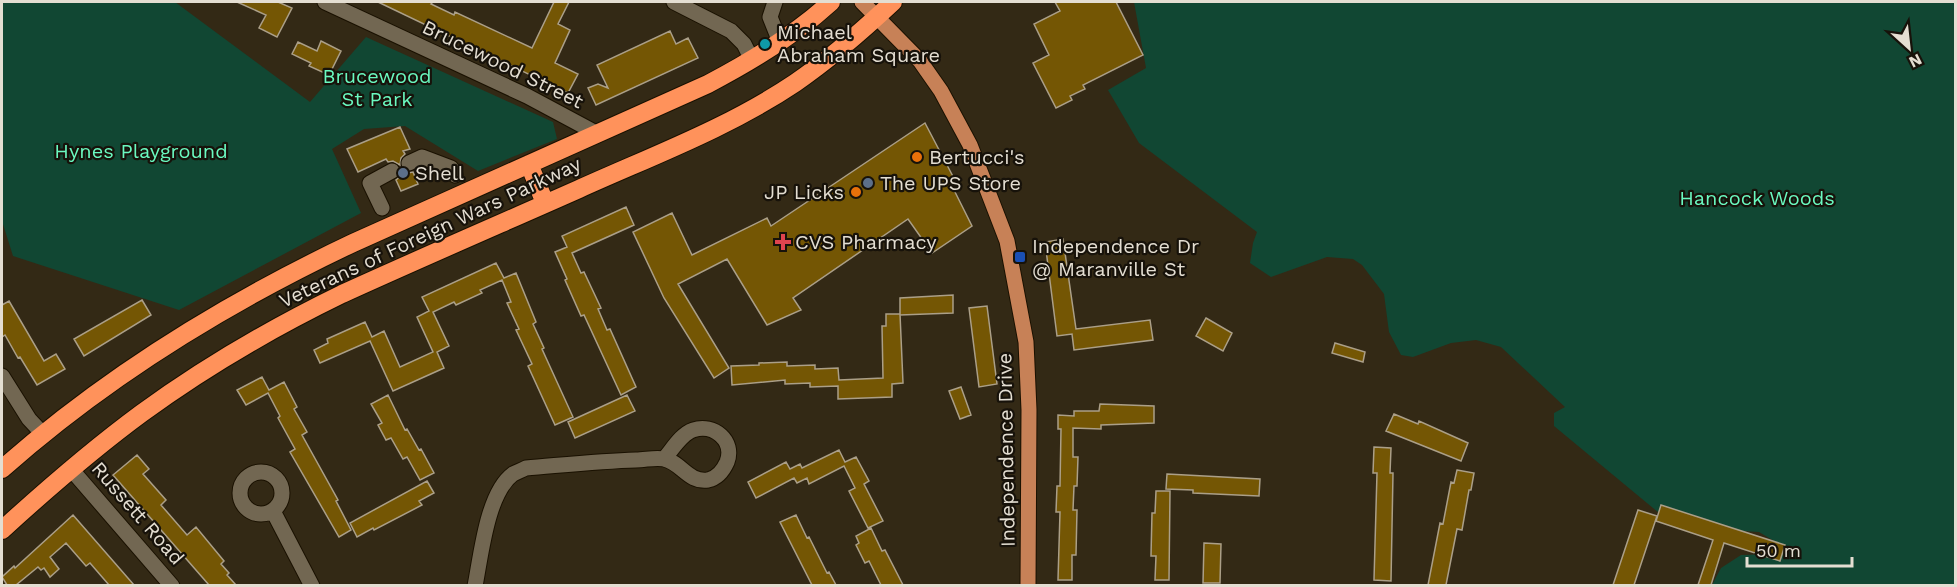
<svg xmlns="http://www.w3.org/2000/svg" width="1957" height="587" viewBox="0 0 1957 587" font-family="'Work Sans',sans-serif">
  <rect width="100%" height="100%" fill="#332915"/>
  <path fill="#114733" d="M2,2H175L310,102L366,37L553,122L557,139L478,171L405,126L364,129L332,149L361,213L179,310L13,256L2,221Z
    M1134,2H1955V585H1712L1721,568L1741,555L1775,554L1781,545L1759,532L1694,528L1659,513L1554,426V413L1565,407L1501,347L1476,340L1451,343L1413,357L1401,355L1389,332L1384,294L1362,265L1353,259L1327,257L1271,277L1250,263L1253,243L1257,232L1139,143L1108,90L1146,68Z"/>
  <path fill="#745604" stroke="#ab9f88" stroke-width="1.5" d="M237,2H278L292,8L277,37L259,28L266,15Z
    M378,2H433L431,4L454,15L455,12L532,48L554,2H569L558,24L570,30L555,63L578,74L568,93Z
    M1055,2H1116L1143,55L1083,85L1085,89L1070,96L1072,100L1056,108L1033,63L1049,55L1034,24L1060,11Z
    M670,31L676,44L688,38L698,58L596,105L588,88L598,84L608,88L597,65Z
    M321,41L341,51L329,75L309,66L311,63L292,54L298,42L317,51Z
    M925,123L958,186L953,188L972,226L932,253L908,219L793,298L801,310L767,325L727,259L678,284L729,368L714,378L664,298L633,232L672,213L692,255L767,218L771,226Z
    M400,127L410,149L403,151L405,154L401,158L400,165L393,161L388,162L386,159L358,172L347,149Z
    M401,168L408,173L413,172L418,184L401,191L396,180L401,176Z
    M626,207L634,225L572,253L581,273L584,272L601,308L598,309L607,330L610,329L636,387L621,395L584,315L581,316L565,280L567,279L555,252L567,247L562,236Z
    M1063,239L1076,329L1150,320L1153,340L1074,350L1072,334L1057,336L1045,242Z
    M496,263L504,278L516,273L536,322L533,324L544,348L542,349L573,417L555,425L528,366L532,364L516,330L519,329L507,303L511,302L502,280L480,290L482,293L456,305L454,302L433,312L449,346L437,352L444,368L393,391L370,341L320,363L314,350L328,343L327,339L365,322L372,337L384,331L400,367L433,352L417,317L429,311L422,297Z
    M953,295V313L900,315V298Z
    M142,300L151,315L84,356L74,339Z
    M9,301L44,361L56,354L65,369L37,385L20,357L18,358L5,335L2,337V305Z
    M987,306L997,384L979,387L969,308Z
    M886,314H900L903,383L892,384V397L838,399V386L810,387V383L785,384V380L732,385L731,366L759,365V363L787,362V366L815,365V369L838,368L839,380L883,378L882,326H886Z
    M1206,318L1232,333L1223,351L1196,336Z
    M1335,343L1365,352L1363,362L1332,353Z
    M262,377L269,390L284,382L297,407L294,409L307,432L302,435L338,500L336,501L351,530L339,537L290,452L295,449L278,418L280,416L268,393L246,405L237,390Z
    M961,387L971,415L960,419L949,391Z
    M388,395L405,430L407,429L419,450L421,449L434,473L420,480L407,457L403,459L391,438L386,440L378,425L382,423L371,404Z
    M627,395L635,411L575,438L568,422Z
    M1100,404L1154,406V423L1101,425V429L1073,428V457H1078L1077,486H1074L1073,510H1077L1076,555H1072V580H1058L1060,512H1056L1057,486H1060L1061,429H1058V415L1074,416V411H1099Z
    M1394,414L1418,424L1419,421L1468,443L1461,461L1386,431Z
    M1374,447L1391,448L1390,473H1393L1391,581L1374,580L1377,473H1373Z
    M839,450L845,462L856,457L869,481L864,484L883,521L868,528L849,491L855,488L844,466L809,484L807,478L797,483L794,478L756,498L748,482L786,462L790,469L800,464L802,468Z
    M137,455L149,469L143,474L166,500L161,505L187,535L196,527L224,561L221,564L229,573L227,575L236,585H209L113,475Z
    M1457,470L1474,473L1471,490H1469L1462,530L1457,529L1446,585H1428L1440,523L1443,524L1451,482L1454,483Z
    M1167,474L1260,479L1259,496L1193,493V490L1166,489Z
    M427,481L434,493L419,501L422,505L374,530L373,528L357,537L350,523Z
    M1156,491H1170L1169,580H1155L1156,556H1151L1152,513H1155Z
    M1661,505L1785,545L1780,561L1724,543L1711,585H1698L1713,540L1656,521Z
    M1638,510L1657,516L1634,585H1613Z
    M73,515L134,585H109L90,563L86,566L66,543L50,557L59,569L50,577L44,568L41,570L38,567L16,585H7L2,577L14,566L15,568Z
    M796,515L807,538L809,537L827,573L829,572L836,585H812L780,522Z
    M871,528L882,551L885,550L903,585H881L869,561L865,563L856,545L859,543L856,536Z
    M1204,543L1221,544L1220,583H1203Z"/>
  <g fill="none" stroke-linecap="round" stroke-linejoin="round">
    <g stroke="#1a1101" stroke-width="17">
      <path id="minor" d="M325,2L527,96L598,134
        M674,2L731,31L744,44L752,60
        M775,2L770,17L780,42
        M409,163L422,157L451,168L455,175
        M382,208L370,183L392,171
        M2,376L29,419L43,434
        M71,469L172,586
        M240 493a21 21 0 1 1 42 0a21 21 0 1 1-42 0Z
        M273,511L312,586
        M475,586C481,556 487,493 513,474C517,472 522,470 526,468C563,465 600,461 636,460C645,460 656,457 664,459C681,462 688,483 708,480C717,478 723,471 727,462C735,441 714,423 693,430C681,434 672,450 664,459"/>
    </g>
    <g stroke="#1a1101" stroke-width="17">
      <path id="major" d="M862,2L920,61L941,91L970,145L1007,241L1026,342L1029,410L1028,586"/>
    </g>
    <g stroke="#1a1101" stroke-width="20">
      <path id="highway" d="M529,164L545,203
        M2,469C107,376 226,303 353,243L708,84C752,61 795,35 831,2
        M2,530C47,489 93,449 142,413C205,367 272,328 342,294C421,258 500,224 579,189C652,156 728,128 795,83C830,59 862,31 893,2"/>
    </g>
    <use href="#minor" stroke="#726752" stroke-width="15"/>
    <use href="#major" stroke="#c78157" stroke-width="15"/>
    <use href="#highway" stroke="#ff925b" stroke-width="18"/>
  </g>
  <circle fill="#0f9aa8" stroke="#17120a" stroke-width="2" cx="765" cy="44" r="6"/>
  <g fill="#e8710a" stroke="#17120a" stroke-width="2">
    <circle cx="917" cy="157" r="6"/>
    <circle cx="856" cy="192" r="6"/>
  </g>
  <g fill="#5c6f8a" stroke="#17120a" stroke-width="2">
    <circle cx="403" cy="173" r="6"/>
    <circle cx="868" cy="183" r="6"/>
  </g>
  <path fill="#e0444e" stroke="#17120a" stroke-width="2" d="M780 233h6v6h6v6h-6v6h-6v-6h-6v-6h6z"/>
  <rect fill="#1a4fb4" stroke="#17120a" stroke-width="2" x="1014" y="251" width="12" height="12" rx="3"/>
  <g text-anchor="middle" dominant-baseline="central" stroke-width="4.5" stroke-linejoin="round" paint-order="stroke">
    <g font-size="20" fill="#e4ded2" stroke="#17120a" text-anchor="start">
      <text x="777" y="32">Michael<tspan x="777" dy="23">Abraham Square</tspan></text>
      <text x="929" y="157">Bertucci's</text>
      <text x="415" y="173">Shell</text>
      <text x="880" y="183">The UPS Store</text>
      <text x="844" y="192" text-anchor="end">JP Licks</text>
      <text x="795" y="242">CVS Pharmacy</text>
      <text x="1032" y="246">Independence Dr<tspan x="1032" dy="23">@ Maranville St</tspan></text>
    </g>
    <g font-size="20" fill="#e4ded2" stroke="#17120a">
      <text transform="translate(503 64) rotate(26)">Brucewood Street</text>
      <text transform="translate(430 232) rotate(-25)">Veterans of Foreign Wars Parkway</text>
      <text transform="translate(1006 450) rotate(-91)">Independence Drive</text>
      <text transform="translate(138 513) rotate(49)">Russett Road</text>
    </g>
    <g font-size="20" fill="#6af9c0" stroke="#17120a">
      <text x="377" y="76">Brucewood<tspan x="377" dy="23">St Park</tspan></text>
      <text x="141" y="151">Hynes Playground</text>
      <text x="1757" y="198">Hancock Woods</text>
    </g>
  </g>
  <rect width="1957" height="587" fill="none" stroke="#e4ded2" stroke-width="6"/>
  <g transform="translate(1909 48) rotate(153)" stroke="#17120a" stroke-width="4.5" paint-order="stroke">
  <path d="M0-4.5L10 22L0 15L-10 22Z" fill="#e4ded2"/>
  <text y="-9" font-size="16" font-weight="bold" text-anchor="middle" fill="#e4ded2">N</text>
  </g>
  <path d="M1747 557v9h105v-9" fill="none" stroke="#e4ded2" stroke-width="3"/>
  <text x="1756" y="557" font-size="18" fill="#e4ded2" stroke="#17120a" stroke-width="4.5" paint-order="stroke">50 m</text>
</svg>
